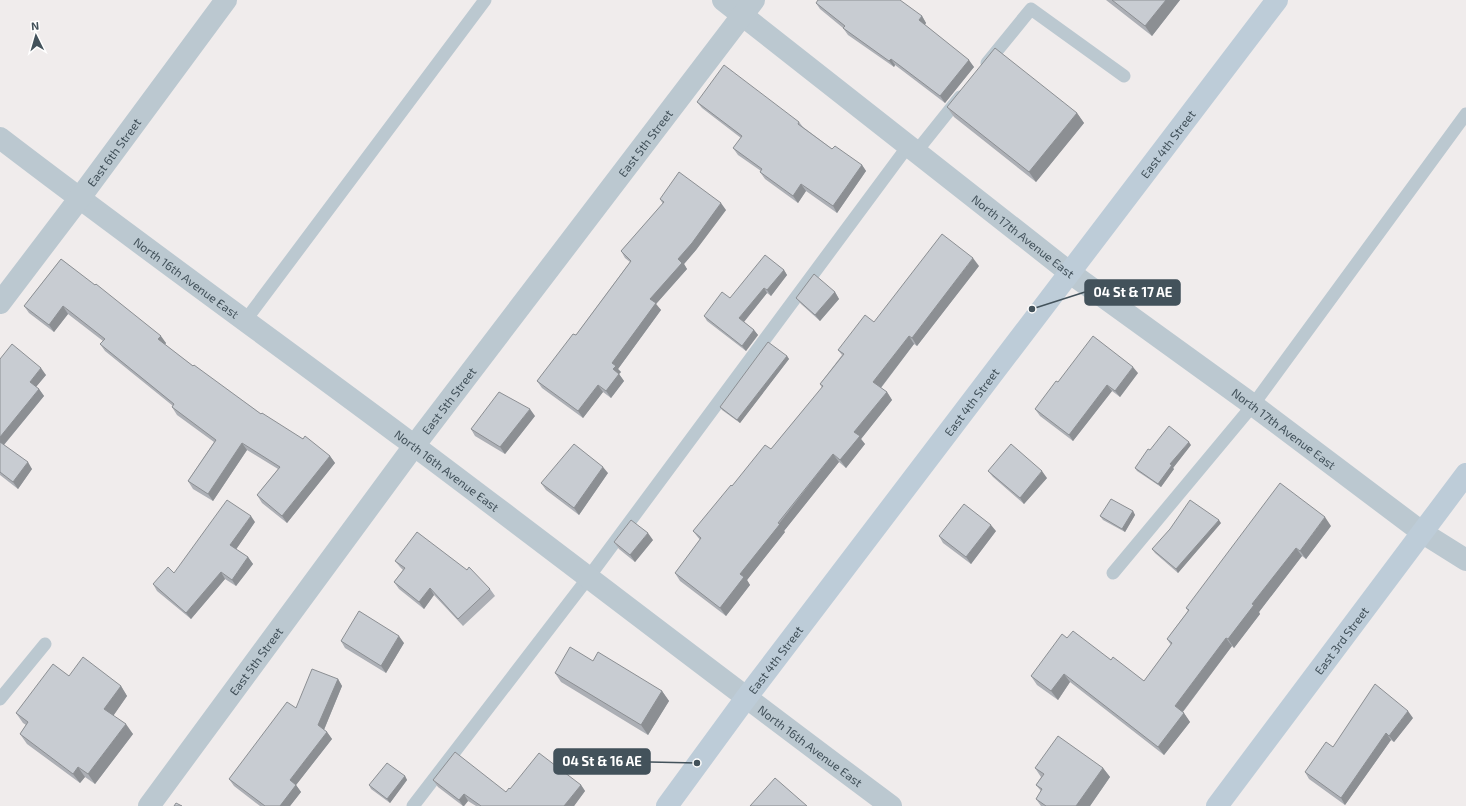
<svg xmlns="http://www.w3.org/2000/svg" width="1466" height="806" viewBox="0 0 1466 806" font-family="'Exo 2',sans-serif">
  <rect width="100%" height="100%" fill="#f0ecec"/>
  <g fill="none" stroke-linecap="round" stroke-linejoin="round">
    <path stroke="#bbc8d0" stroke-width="13" d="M987,63L1031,9L1124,76
      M916,152L960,97
      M245,321L485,0
      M1113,573L1253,405L1466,114
      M0,699L45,644
      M413,806L588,578L908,146"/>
    <g stroke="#bbc8d0" stroke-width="22">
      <path id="s1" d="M723,0L1069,272L1253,405L1423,533L1466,560"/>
      <path id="s2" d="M0,138C133,240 270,338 404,438C567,560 728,685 891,806"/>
      <path id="s3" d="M0,303L79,199L226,0"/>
      <path id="s4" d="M149,806L414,446L754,0"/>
    </g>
    <g stroke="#bdccd8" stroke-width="22">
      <path id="s5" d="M667,806L746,698L1277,0"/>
      <path id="s6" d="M1217,806L1466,474"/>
    </g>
  </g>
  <path fill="#acafb5" d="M1106,0H1180L1152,36Z
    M816,3L922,16L926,23L925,25L974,67L945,103L895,65L894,67L848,35L843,28L820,9Z
    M697,102L799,122L803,127L832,149L862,165L866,171L837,213L806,191L798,203L765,179L760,172L761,171L738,155L733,148L741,138L702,108Z
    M947,107L1077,113L1084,123L1036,182L954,117Z
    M660,199L726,210L696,250L684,264L687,269L656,304L661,310L618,369L621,372L619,374L624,381L611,398L603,392L583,418L542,388L537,381L576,335L630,262L625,258L621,251L663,204Z
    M61,259L166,343L165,345L193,366L261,414L330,456L335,463L287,523L262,503L257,495L278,469L247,450L213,501L193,489L188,481L214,442L177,415L172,407L173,406L105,351L100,344L103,341L68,314L54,332L29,313L24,306Z
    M979,266L917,346L914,344L881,388L887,392L892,400L861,439L865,444L846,468L839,462L784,531L785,532L747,580L750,585L726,616L680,581L675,573L700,540L693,531L732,486L771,449L822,388L820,384L842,355L838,350L874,322Z
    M784,270L787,275L771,296L767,293L744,322L754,330L758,335L746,351L707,321L704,316L730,298Z
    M835,292L839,299L820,321L801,304L796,298Z
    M787,356L789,359L740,423L722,410L720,407Z
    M0,359L46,375L36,387L39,389L44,396L4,445L32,469L18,489L0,475Z
    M1138,373L1120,397L1112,391L1073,441L1040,416L1035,409L1058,382Z
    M535,416L505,454L475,436L471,429Z
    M1191,445L1173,468L1174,469L1161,487L1137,471L1135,468Z
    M988,471L1047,478L1024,504L993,477Z
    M608,473L579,515L546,490L541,483Z
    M1133,511L1135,515L1125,532L1103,520L1100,516Z
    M255,522L236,549L248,557L253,564L236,586L225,579L191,619L157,591L153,584L174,573Z
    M1221,523L1178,573L1155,553L1152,549Z
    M1331,526L1306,559L1302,556L1259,612L1260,614L1234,648L1232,646L1183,712L1190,722L1164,755L1070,682L1058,700L1037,685L1031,676L1067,638L1111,660L1144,681L1171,645L1167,639L1188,611L1186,608Z
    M996,531L971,564L943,543L939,536Z
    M653,540L635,562L619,549L614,542Z
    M395,561L490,589L495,596L463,626L434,595L424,609L399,589L394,582L403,570L400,567Z
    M341,641L404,643L386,673L345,648Z
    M593,661L662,691L669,701L648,735L561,682L555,673Z
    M69,676L121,686L127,696L113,716L133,734L95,784L85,777L80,783L27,744L20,734L26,725L23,723L16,713Z
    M338,679L342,686L324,730L327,732L332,739L296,785L301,792L290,806H260L234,786L229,779L296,708Z
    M1413,718L1394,742L1391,740L1345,805L1309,779L1305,772L1333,747Z
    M1035,768H1103L1110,777L1090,806H1041L1036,799L1041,791L1036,785L1041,777Z
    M405,776L407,780L390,803L371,789L369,785Z
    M433,780L506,792L510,789L581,785L585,791L574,806H476L468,801L464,806H463L438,787Z"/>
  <path fill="#8c8f93" d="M1166,0H1180L1152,36L1145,26Z
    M922,16L926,23L923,27L919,20Z
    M891,59L895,65L894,67L889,61Z
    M969,60L974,67L945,103L940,96Z
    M1077,113L1084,123L1036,182L1029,172Z
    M862,165L866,171L837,213L833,206Z
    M801,184L806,191L798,203L793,196Z
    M721,203L726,210L696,250L684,264L687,269L656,304L661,310L618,369L621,372L619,374L624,381L611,398L606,391L613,369L612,363L650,299L678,259Z
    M973,258L979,266L917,346L912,338Z
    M784,270L787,275L771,296L767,290Z
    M764,288L767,293L743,323L739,318Z
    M835,292L839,299L820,321L815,315Z
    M63,306L68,314L54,332L49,325Z
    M754,330L758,335L746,351L742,346Z
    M161,336L166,343L163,347L158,339Z
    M909,336L914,344L879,390L873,382Z
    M787,356L789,359L740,423L737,420Z
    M1133,367L1138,373L1120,397L1115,391Z
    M41,368L46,375L35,388L30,382Z
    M598,385L603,392L583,418L578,411Z
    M1107,385L1112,391L1073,441L1069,435Z
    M39,389L44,396L2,447L0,443V437Z
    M887,392L892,400L861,439L865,444L846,468L840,460L854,432Z
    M530,409L535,416L505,454L500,447Z
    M1189,442L1191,445L1173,468L1174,469L1161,487L1158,484L1170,464Z
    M242,443L247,450L213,501L208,494Z
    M833,454L839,462L784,531L785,532L747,580L750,585L726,616L720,608L740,574Z
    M330,456L335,463L287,523L282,516Z
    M28,462L32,469L18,489L13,482Z
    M603,467L608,473L579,515L574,508Z
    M1042,471L1047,478L1024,504L1020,498Z
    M1133,511L1135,515L1125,532L1122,529Z
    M251,516L255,522L235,551L230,545Z
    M1325,517L1331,526L1306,559L1300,551Z
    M1219,520L1221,523L1178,573L1176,569Z
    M991,525L996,531L971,564L966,557Z
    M648,533L653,540L635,562L630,555Z
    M1296,548L1302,556L1259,612L1260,614L1234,648L1228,639L1252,604Z
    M248,557L253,564L236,586L232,580Z
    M221,572L225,579L191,619L186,613Z
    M430,588L434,595L424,609L419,602Z
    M399,636L404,643L386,673L381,666Z
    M1226,638L1232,646L1181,714L1175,706Z
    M1064,674L1070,682L1058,700L1051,691Z
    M338,679L342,686L323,732L318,725Z
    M121,686L127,696L111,719L104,709Z
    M662,691L669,701L648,735L641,725Z
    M1408,711L1413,718L1394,742L1389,736Z
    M1184,713L1190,722L1164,755L1158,747Z
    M126,724L133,734L95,784L88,774Z
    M327,732L332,739L296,785L301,792L290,806H280L290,780Z
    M1386,733L1391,740L1345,805L1341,798Z
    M78,767L85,777L80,783L73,774Z
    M1103,768L1110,777L1090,806H1076Z
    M405,776L407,780L390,803L387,799Z
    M581,785L585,791L574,806H564Z
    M464,794L468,801L464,806H463L459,800Z"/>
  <path fill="#c8ccd2" stroke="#8c8f93" d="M818,0H900L922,16L919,20L969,60L940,96L891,59L889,61L843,28L845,26L816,3Z
    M1112,0H1166L1145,26Z
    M995,48L1077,113L1029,172L947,107Z
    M724,65L799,122L798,124L832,149L835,146L862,165L833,206L801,184L793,196L760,172L762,169L733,148L742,136L697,102Z
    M679,172L721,203L692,243L678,259L682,263L650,299L656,303L612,363L616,366L613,369L619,374L606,391L598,385L578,411L537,381L573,334L576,335L631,261L621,251L664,202L660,199Z
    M942,234L973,258L912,338L909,336L873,382L887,392L854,432L860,436L840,460L833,454L778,523L780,524L740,574L744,577L720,608L675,573L701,538L693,531L731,485L732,486L765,445L771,449L823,386L820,384L844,354L838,350L865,315L874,322Z
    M765,255L784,270L767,290L764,288L739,318L754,330L742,346L704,316L722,292L730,298Z
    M61,259L95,285L96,284L161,336L158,339L193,366L194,365L261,414L262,413L303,439L305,436L330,456L282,516L257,495L280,467L242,443L208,494L188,481L216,440L172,407L174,404L100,344L105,339L63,306L49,325L24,306Z
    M814,274L835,292L815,315L796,298Z
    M1093,336L1133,367L1115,391L1107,385L1069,435L1035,409L1056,381L1058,382Z
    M768,342L787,356L737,420L720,407Z
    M12,344L41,368L30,382L39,389L0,437V359Z
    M499,392L530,409L500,447L471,429Z
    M1169,426L1189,442L1170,464L1172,465L1158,484L1135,468L1148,449L1150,450Z
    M0,442L28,462L13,482L0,472Z
    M574,444L603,467L574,508L541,483Z
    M1011,444L1042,471L1020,498L988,471Z
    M1280,483L1325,517L1300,551L1296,548L1252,604L1254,605L1228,639L1226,638L1175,706L1184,713L1158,747L1064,674L1051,691L1031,676L1062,634L1067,638L1073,631L1111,660L1113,657L1144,681L1172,643L1167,639L1189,610L1186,608Z
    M1111,499L1133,511L1122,529L1100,516Z
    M227,500L251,516L230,545L248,557L232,580L221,572L186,613L153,584L168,567L174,573Z
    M1190,500L1219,520L1176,569L1152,549L1170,529Z
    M964,504L991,525L966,557L939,536Z
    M631,520L648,533L630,555L614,542Z
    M417,532L467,570L469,567L490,589L458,619L430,588L419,602L394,582L405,568L395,561Z
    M359,611L399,636L381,666L341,641Z
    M570,647L593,661L598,652L662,691L641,725L555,673Z
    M83,657L121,686L104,709L126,724L88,774L78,767L73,774L20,734L28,722L16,713L53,664L69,676Z
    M312,669L338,679L318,725L327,732L290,780L296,785L280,806H265L229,779L287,702L296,708Z
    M1375,684L1408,711L1389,736L1386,733L1341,798L1305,772L1326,742L1333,747Z
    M1058,736L1103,768L1076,806H1046L1036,799L1042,789L1036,785L1044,774L1035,768Z
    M455,752L506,792L509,788L510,789L539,753L581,785L564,806H481L464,794L459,800L433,780Z
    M387,763L405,776L387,799L369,785Z
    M775,778L807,806H750Z
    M176,803L182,806H174Z"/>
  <g text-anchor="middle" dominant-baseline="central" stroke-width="3" stroke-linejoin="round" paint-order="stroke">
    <g font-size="12" fill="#43525b" stroke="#fff">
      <text stroke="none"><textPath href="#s4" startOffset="828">East 5th Street</textPath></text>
      <text stroke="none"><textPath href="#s5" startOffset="830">East 4th Street</textPath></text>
      <text stroke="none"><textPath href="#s3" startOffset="189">East 6th Street</textPath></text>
      <text stroke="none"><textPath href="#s1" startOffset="382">North 17th Avenue East</textPath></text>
      <text stroke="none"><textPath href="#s2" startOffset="233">North 16th Avenue East</textPath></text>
      <text stroke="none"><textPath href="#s4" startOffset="504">East 5th Street</textPath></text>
      <text stroke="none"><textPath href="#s5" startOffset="506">East 4th Street</textPath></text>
      <text stroke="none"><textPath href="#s1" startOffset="706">North 17th Avenue East</textPath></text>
      <text stroke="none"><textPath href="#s2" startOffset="557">North 16th Avenue East</textPath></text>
      <text stroke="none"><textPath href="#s6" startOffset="207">East 3rd Street</textPath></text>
      <text stroke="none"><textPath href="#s5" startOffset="182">East 4th Street</textPath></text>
      <text stroke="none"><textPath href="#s4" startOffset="180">East 5th Street</textPath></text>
      <text stroke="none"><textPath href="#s2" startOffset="1013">North 16th Avenue East</textPath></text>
    </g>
  </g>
  <path fill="none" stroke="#43525b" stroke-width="1.5" d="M1032 309L1085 292M697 763L650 762"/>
  <g fill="#43525b" stroke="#fff" stroke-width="1.5">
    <circle cx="1032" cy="309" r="4"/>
    <circle cx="697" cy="763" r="4"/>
  </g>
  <g fill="#43525b" stroke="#43525b" stroke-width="1.5">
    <rect x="1085" y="280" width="95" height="25" rx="4"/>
    <rect x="554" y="749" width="96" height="25" rx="4"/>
  </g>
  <g font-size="13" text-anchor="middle" font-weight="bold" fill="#fff">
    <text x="1133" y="297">04 St &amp; 17 AE</text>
    <text x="602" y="766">04 St &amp; 16 AE</text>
  </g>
  <g transform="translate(36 36) rotate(355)" stroke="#ffffff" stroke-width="3" paint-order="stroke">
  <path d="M0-3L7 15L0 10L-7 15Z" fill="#43525b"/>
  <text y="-6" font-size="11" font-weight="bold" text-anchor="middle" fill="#43525b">N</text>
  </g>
</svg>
